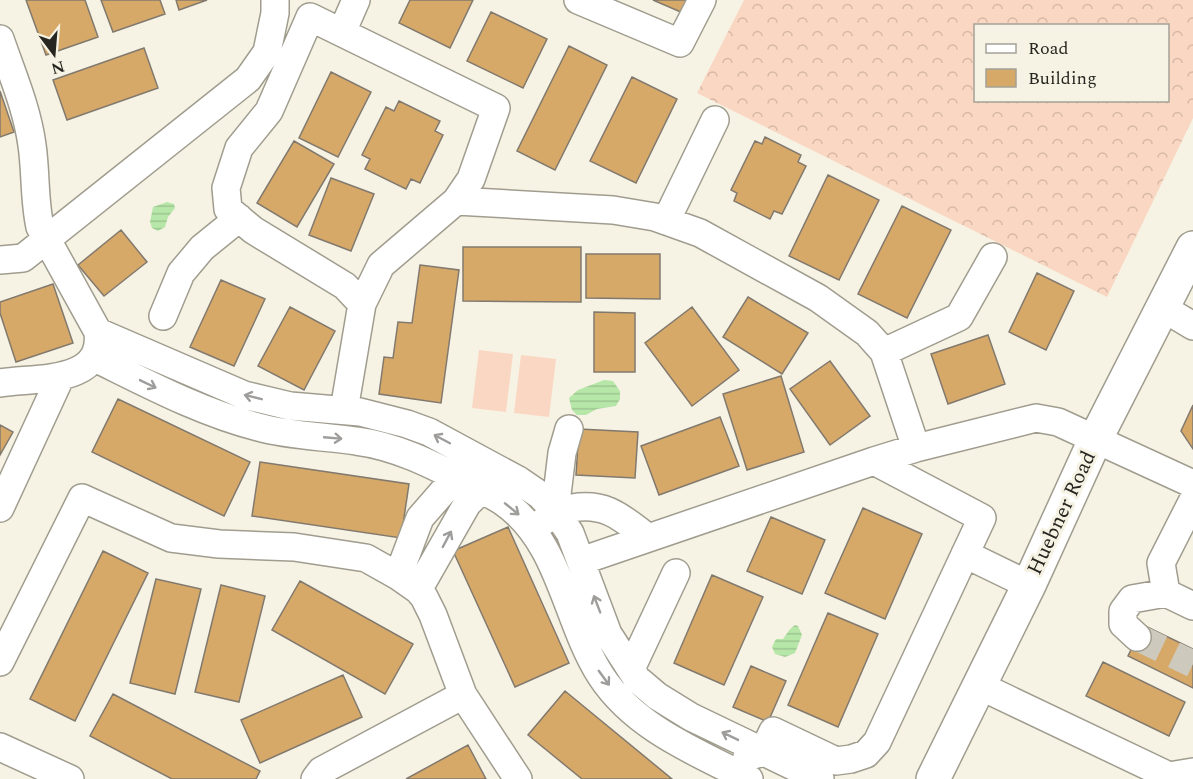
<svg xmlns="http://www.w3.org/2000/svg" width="1193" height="779" viewBox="0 0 1193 779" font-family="Spectral,serif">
  <defs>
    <pattern id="forest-crowns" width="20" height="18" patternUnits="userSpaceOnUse" patternTransform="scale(1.5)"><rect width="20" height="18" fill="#fad7c2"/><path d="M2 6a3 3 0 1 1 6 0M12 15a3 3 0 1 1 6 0" fill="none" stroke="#d6b8a6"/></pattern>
    <pattern id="water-rules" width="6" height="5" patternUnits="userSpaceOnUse" patternTransform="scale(1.5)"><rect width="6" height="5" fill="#b7e7a8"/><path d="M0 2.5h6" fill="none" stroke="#9dc690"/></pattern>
  </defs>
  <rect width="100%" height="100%" fill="#f6f3e4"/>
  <path fill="url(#forest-crowns)" fill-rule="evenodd" d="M744,0H1193V118L1107,297L697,93ZM976,26H1168V100H976Z"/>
  <path fill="#fad7c2" d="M479,350L513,354L506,412L472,408Z
    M521,355L556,359L549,417L514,413Z"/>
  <path fill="url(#water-rules)" d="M167,202L174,204L175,208L168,217L165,227L158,231L152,228L150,222L153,207Z
    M604,380L613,381L620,391V399L616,406L597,409L586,415H577L572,410L569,398L578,390Z
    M795,625L798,626L802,635L795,653L785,657L775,654L772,647L776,639H783L790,629Z"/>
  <path fill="#d7a969" stroke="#82796e" stroke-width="1.5" d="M26,0H85L98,37L46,55Z
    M101,0H160L165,14L113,32Z
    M176,0H207L179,10Z
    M410,0H473L450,48L399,23Z
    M653,0H689L683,13Z
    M491,12L547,39L523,88L467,61Z
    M569,46L607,65L555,170L517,151Z
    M144,48L158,88L67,120L53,80Z
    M331,72L371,92L338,157L299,138Z
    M632,77L677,99L636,183L590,161Z
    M0,91L14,132L0,137Z
    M399,101L440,121L435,131L443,135L420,183L411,179L406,189L365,169L370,159L362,155L386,107L394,111Z
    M765,137L801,155L798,162L806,166L782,214L774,211L770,219L734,201L737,193L731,190L755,141L762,144Z
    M294,141L334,164L297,227L257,203Z
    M828,175L879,200L839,280L789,256Z
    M331,178L374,194L351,251L309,235Z
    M902,206L951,230L907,318L858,294Z
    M121,230L147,262L104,296L78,265Z
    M463,247H581V302L463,301Z
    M586,254H660V299L586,298Z
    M420,265L459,270L441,403L379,394L384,357L393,358L398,322L412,323Z
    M1037,273L1074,291L1046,350L1009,332Z
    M221,280L265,299L234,366L190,347Z
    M53,284L73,343L16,362L0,313V302Z
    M748,297L808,333L782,374L723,337Z
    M290,307L335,331L304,390L258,366Z
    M692,307L739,370L692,406L645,343Z
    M594,312L635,313V372H594Z
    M988,335L1005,384L948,404L931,354Z
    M830,361L870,416L830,445L790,389Z
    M781,376L804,452L747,470L723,394Z
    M118,399L250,462L224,516L92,452Z
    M1193,405V449L1181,431Z
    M720,417L739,466L659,495L641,446Z
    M0,425L13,432L0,455Z
    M579,429L638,432L635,478L576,475Z
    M260,462L409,484L401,538L252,516Z
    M863,508L922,534L885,619L825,593Z
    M771,517L825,540L802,594L747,571Z
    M508,527L569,663L515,687L453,551Z
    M103,551L148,573L75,721L30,699Z
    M712,575L763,597L724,685L674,663Z
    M156,579L201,589L175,694L130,683Z
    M300,581L413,644L385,694L272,630Z
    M221,585L265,596L239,702L195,692Z
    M828,613L878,634L838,727L788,705Z
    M1143,625L1193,649V688L1128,656Z
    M1103,662L1185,702L1169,736L1086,696Z
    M751,666L786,681L768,722L733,707Z
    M343,675L362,717L260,763L241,720Z
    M565,691L672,779H582L528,735Z
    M113,694L260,771L256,779H172L90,736Z
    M468,745L486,779H406Z"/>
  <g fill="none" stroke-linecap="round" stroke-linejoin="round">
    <path stroke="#cdcabd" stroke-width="27" stroke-dasharray="27 14" stroke-linecap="butt" d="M1137,637L1193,664"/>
    <g stroke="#a09d8f" stroke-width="30">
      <path id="minor" d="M578,0L680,43L702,0
        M342,32L356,0
        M0,39C12,74 27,108 32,145C36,172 34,200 40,227L98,332C104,385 35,377 0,383
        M456,201L613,210L655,217L700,233L818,298L867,333L884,352L916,448
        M666,221L715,120
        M0,260L23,258L248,79L267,52L275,13V0
        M1163,308L1193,326
        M163,316L181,273L202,248L239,218
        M98,332L244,395L290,406L360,412L407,424L429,432L518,480L540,495L555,511L570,533L608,634L637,679L657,696L691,717L820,779
        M884,352L959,317L993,257
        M95,358C148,384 200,412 258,427C290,436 323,436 356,441C396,446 431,464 466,482C478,488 491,494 502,501C561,541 565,620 601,676C635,728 696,752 749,779
        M344,410L362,304L381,265L456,201L471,179L496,108L310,17L269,111L239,148L226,188L228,209L253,230L345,286L362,304
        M1193,500L1161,563L1166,593L1193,606
        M0,508L60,378
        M555,511L562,453L569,429
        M544,521C554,512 560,510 572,508C606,502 622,518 647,537
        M965,554L1029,585
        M581,561L874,461L916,448L1036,418L1058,422L1193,484
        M398,576L420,518L467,464
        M418,590L467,504L492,479
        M1137,637L1123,624V611L1132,599L1166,593
        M0,662L82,498L171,538L219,544L294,547L366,558L398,576L418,590L424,597L433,615L463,695L518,779
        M631,669L676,573
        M978,685L1169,776L1193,772
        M0,747L70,779
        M747,757L763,752L773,731L836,761L851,759L866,754L877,742L982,518L874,461
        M315,779L321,771L463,695"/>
    </g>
    <g stroke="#a09d8f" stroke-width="36">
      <path id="major" d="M933,779L1029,585L1095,440L1193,248"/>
    </g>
    <use href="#minor" stroke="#fff" stroke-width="27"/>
    <use href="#major" stroke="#fff" stroke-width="33"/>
  </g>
  <defs><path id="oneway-shaft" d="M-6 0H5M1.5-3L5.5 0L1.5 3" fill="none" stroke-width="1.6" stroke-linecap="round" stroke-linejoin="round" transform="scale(1.5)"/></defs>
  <g stroke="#9e9d9b">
    <use href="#oneway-shaft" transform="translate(148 384) rotate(26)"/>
    <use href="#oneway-shaft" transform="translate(253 397) rotate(-166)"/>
    <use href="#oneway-shaft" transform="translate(333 438) rotate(5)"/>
    <use href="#oneway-shaft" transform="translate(442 439) rotate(-152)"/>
    <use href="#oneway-shaft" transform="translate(512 509) rotate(39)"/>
    <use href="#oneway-shaft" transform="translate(447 539) rotate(-62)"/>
    <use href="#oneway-shaft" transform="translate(597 604) rotate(-111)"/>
    <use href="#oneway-shaft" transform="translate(604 678) rotate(54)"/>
    <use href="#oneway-shaft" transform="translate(730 736) rotate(-154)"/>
  </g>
  <g text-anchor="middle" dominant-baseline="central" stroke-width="6" stroke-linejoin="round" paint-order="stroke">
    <g font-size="21" fill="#282621" stroke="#f6f3e4">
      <text transform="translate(1062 513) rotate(-65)">Huebner Road</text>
    </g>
  </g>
  <rect x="974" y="24" width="195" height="78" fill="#f6f3e4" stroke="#a4a196" stroke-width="1.5"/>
  <rect x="986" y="44" width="30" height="9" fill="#ffffff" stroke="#a4a196" stroke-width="1.5"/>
  <text x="1028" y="54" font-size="18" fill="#282621">Road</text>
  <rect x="986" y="69" width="30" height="18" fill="#d7a969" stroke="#a4a196" stroke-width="1.5"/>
  <text x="1028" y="84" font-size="18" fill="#282621">Building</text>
  <g transform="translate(54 54) rotate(164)" stroke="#f6f3e4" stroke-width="4.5" paint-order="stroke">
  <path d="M0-4.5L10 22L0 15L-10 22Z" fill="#282621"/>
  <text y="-9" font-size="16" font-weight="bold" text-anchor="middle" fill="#282621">N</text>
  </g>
</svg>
